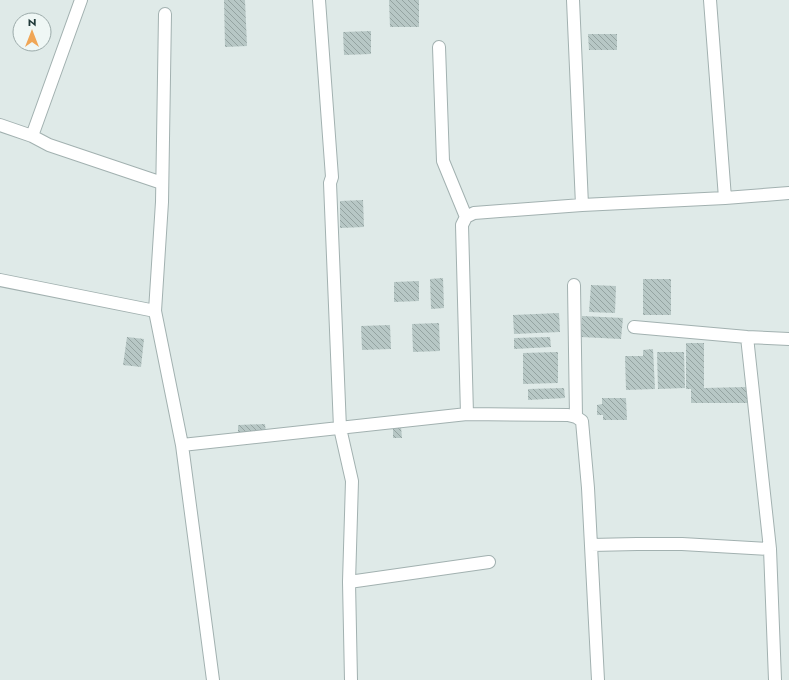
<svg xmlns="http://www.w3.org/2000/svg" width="789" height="680" viewBox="0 0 789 680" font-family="Jost,sans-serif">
  <defs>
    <pattern id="building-back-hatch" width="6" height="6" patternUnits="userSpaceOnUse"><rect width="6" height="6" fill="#b7c7c5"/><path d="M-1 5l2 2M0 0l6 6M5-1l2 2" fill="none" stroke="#94a3a1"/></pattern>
  </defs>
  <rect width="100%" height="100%" fill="#dfeae8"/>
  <path fill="url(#building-back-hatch)" d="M224,0H245L247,46L225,47Z
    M389,0H419V27H390Z
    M371,31V54L344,55L343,32Z
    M588,34H617V50H589Z
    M363,200L364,227L340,228V201Z
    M443,278L444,308L431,309L430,279Z
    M643,279H671V315H643Z
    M419,281V301L394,302V282Z
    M591,285L616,286L615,313L589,312Z
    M559,313L560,332L514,334L513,315Z
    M582,316L623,318L621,339L581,337Z
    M439,323L440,351L413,352L412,324Z
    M390,325L391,349L362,350L361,326Z
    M127,337L144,339L141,367L123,365Z
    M550,337L551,347L514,349V338Z
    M686,343H704V388L747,387V403H691V389H686Z
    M653,349L655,389L626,390L625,356H643V350Z
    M558,352V383L523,384V353Z
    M657,352H684L685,388L658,389Z
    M564,388L565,398L528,400V389Z
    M602,398H626L627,420H603V415H597V405L602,404Z
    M265,424L266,434L238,435V425Z
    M393,427H401L402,438H393Z"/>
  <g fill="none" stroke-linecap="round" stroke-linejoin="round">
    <g stroke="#a2b1b0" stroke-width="14">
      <path id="minor" d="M319,0L332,177L330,183L340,428L352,481L349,582L351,680
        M573,0L582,205
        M710,0L725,198
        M165,14L162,202L155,311L182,445L213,680
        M439,47L443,161L466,217
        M0,125L32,136L49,145L162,183
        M32,136L81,0
        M0,280L155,311
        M574,285L576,417
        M634,327L747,337L789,339
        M747,337L770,549L775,680
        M467,414L462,225L466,217L474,213L582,205L725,198L789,193
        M182,445L467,414L568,415L576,417L582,421L588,488L598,680
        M591,545L637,544H682L770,549
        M349,582L489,562"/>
    </g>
    <use href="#minor" stroke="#fff" stroke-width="12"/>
  </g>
  <g transform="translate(32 32)"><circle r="19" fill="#eff7f5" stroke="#9cabaa"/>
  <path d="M0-3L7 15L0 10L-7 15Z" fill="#f0a656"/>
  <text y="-6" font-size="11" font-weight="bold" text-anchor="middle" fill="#203939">N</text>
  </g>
</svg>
